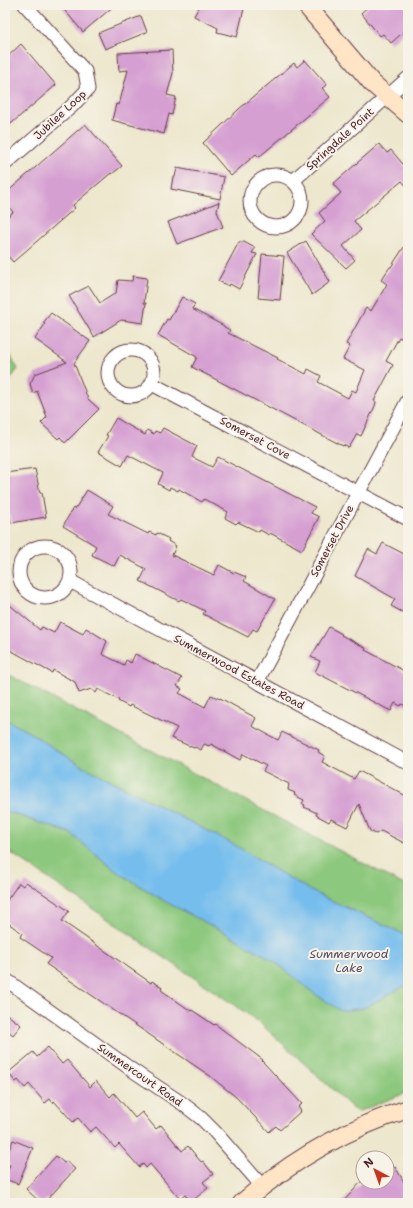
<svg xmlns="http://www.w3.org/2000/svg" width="413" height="1208" viewBox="0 0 413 1208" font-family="'Shantell Sans',sans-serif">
  <rect width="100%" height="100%" fill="#f7f3e8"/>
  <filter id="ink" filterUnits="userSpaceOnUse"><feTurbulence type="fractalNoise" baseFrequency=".025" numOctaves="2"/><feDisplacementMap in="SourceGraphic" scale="8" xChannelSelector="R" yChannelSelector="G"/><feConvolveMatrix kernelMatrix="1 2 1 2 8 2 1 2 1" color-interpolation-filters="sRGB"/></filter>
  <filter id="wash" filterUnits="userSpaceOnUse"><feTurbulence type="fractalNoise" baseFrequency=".012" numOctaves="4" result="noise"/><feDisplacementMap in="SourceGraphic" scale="16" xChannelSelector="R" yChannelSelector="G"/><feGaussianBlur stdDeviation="0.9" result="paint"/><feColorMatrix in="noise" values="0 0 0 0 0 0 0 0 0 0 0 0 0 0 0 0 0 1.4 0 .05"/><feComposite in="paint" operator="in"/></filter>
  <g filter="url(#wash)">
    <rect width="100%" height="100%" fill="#ede7cd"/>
    <path fill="#8cc87d" stroke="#6b7454" d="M5,345L18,369L5,386Z
      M5,673L408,887V1092L357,1112L259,1022L5,849Z"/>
    <path fill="#75bded" stroke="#606e8c" d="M5,719L32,734L79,764L233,844L311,891L408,936V984L364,1008L341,1011L315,994L274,961L224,932L166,902L116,871L70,833L5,811Z"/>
    <g id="blocks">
      <path fill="#d59fd2" d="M60,5H115L83,32Z
        M200,5H245L237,37L217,32L218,28L194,16Z
        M370,5H408V28L391,43L383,34L380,36L361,13Z
        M141,16L147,32L105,49L98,33Z
        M21,44L56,85L5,129V59Z
        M172,50L173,73L167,95L176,97L172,115L169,114L164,134L112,120L116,104L119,105L128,70L119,71L118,53Z
        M305,60L327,85L322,88L330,97L259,157L256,154L231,176L203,143L239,109L294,63L297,67Z
        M85,124L122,166L112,174L111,173L73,205L75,208L13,262L5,253V219L13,212L5,202V194Z
        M379,144L387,153L391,150L408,170V188L402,181L354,221L361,230L343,246L355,260L346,268L311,234L325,221L319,213L341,193L333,184Z
        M177,168L224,177L220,199L171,189L173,177H175Z
        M219,202L217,211L223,227L177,244L168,222Z
        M306,241L330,282L312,295L287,253Z
        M408,241V342L399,337L386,361L393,365L374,401L376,402L375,406L361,436L357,434L349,448L343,445V446L192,367L197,357L158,335L167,319L169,320L182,297L195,304L192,309L224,326V327L230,330L228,333L278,358L277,359L306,374L308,369L321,376L318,382L348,398L352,390L356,392L365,370L343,359L350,346L346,344L366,308L371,311L387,284L381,280L390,267H391Z
        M239,242H244L255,248L252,253L257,254L239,289L230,284L229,286L218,281Z
        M262,254L284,256L280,300L258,298Z
        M133,276L147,278L144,303H146L143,323L121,320L94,337L69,296L89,286L100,303L116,293L118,280L132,281Z
        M51,313L90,341L74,363L88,399L99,409L65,443L60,437L58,439L41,423L47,417L37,391L33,393L30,384L35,374L67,362L35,339L45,324L43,323Z
        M116,418L145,435L147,430L154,434L155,431L160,433L163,428L197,446L192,457L212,467L218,457L315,507L311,513L319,517L302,550L270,533L269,535L260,530L259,532L238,522L236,524L225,518L228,512L204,499L202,502L179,489L178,491L170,487L169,490L158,484L163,473L128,455L122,466L98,452L108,436L106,435Z
        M35,469L40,493H42L46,517L11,523L5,493V473Z
        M87,490L113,506L108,514L148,534L149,532L156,535L157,533L169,539L168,541L176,546L172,555L214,575L219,565L234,573V572L246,577L244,581L275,599L257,631L253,629L248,637L203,614L205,611L181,599L179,601L140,581L146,569L120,555L114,566L92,555L96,546L63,526L73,508L75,509Z
        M383,543L408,556V606L406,605L402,612L391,606L395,599L355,576L368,549L377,554Z
        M5,601L40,630L42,627L54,633L60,622L83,634L86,628L107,641L102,654L124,665L126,660L131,663L135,654L182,678L177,686L182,689L179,693L205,707L211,695L220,699V698L256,718L252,726L278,740L282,732L319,750L318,752L325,756L322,762L354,779L359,771L408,797V845L381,831L376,834L370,831L359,804L347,827L331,819L329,822L316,815L317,813L304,807L305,805L302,804L304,800L294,795L295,793L288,790L289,784L263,771L266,766L243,754L240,760L211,744L209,746L204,744L201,750L195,747L194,748L171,738L177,728L130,705L129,707L118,701L119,700L98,689L96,693L91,689L79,693L75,682L53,670L52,673L10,650L5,646Z
        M329,627L342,634L341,635L366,648L365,650L408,673V707L402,704L401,706L395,703L391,711L315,672L320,661L311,657Z
        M26,882L69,911L62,921L151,983L152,981L162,987L161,990L191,1011L192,1010L214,1025L215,1024L263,1060L262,1061L302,1104L298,1107L301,1111L280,1130L276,1126L269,1132L237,1098L210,1076L46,964L51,958L20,937L22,933L5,921V903L19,883L23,886Z
        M5,1013L21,1025L13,1035L5,1028Z
        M48,1047L62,1064L67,1060L90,1087L96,1081L110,1097L114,1093L135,1118L142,1112L156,1129L161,1125L182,1151L188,1146L201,1162L203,1161L213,1174L203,1182L208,1188L191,1202L185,1195L180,1199L150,1164L146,1168L143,1164L139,1167L119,1144L115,1148L96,1127L90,1132L78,1118L73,1122L54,1101L53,1103L50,1099L45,1103L29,1084L25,1088L18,1080L16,1082L8,1073L33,1052L37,1057Z
        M13,1140L33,1148L18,1184L5,1179L10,1165L5,1163V1160Z
        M56,1156L64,1163L66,1161L75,1169L44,1203H41L26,1189Z
        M395,1167L408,1188V1203H342L361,1182H387V1172Z"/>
    </g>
  </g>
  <g filter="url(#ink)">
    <use href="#blocks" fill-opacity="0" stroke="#623d43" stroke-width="1"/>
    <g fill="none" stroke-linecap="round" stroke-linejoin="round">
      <g stroke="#623d43" stroke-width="15">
        <path id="street" d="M5,164L72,106L88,89L85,71L25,5
          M250 201a26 26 0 1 1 52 0a26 26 0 1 1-52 0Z
          M293,181L408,78
          M108 373a23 23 0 1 1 46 0a23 23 0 1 1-46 0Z
          M152,384L408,519
          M19 572a26 26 0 1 1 52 0a26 26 0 1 1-52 0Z
          M70,581L408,763
          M257,682L408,400
          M5,979L135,1072L183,1104L201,1118L215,1132L262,1186"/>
      </g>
      <g stroke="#623d43" stroke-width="20">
        <path id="secondary" d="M306,5L372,83L408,114
          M242,1203C291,1161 347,1128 408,1109"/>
      </g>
      <use href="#street" stroke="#fff" stroke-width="13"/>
      <use href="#secondary" stroke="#ffe4c6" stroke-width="18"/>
    </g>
  </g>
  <g text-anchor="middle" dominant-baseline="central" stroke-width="4" stroke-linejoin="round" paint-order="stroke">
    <g font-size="11" fill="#4a1f2b" stroke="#f7f3e8">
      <text transform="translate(60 115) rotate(-43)">Jubilee Loop</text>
      <text transform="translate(340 139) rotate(-42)">Springdale Point</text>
      <text transform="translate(255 438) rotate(28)">Somerset Cove</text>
      <text transform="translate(332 541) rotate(-62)">Somerset Drive</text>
      <text transform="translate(239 672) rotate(28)">Summerwood Estates Road</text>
      <text transform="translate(140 1075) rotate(35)">Summercourt Road</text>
    </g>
    <g font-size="12" font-style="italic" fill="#574e65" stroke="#f7f3e8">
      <text x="349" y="954">Summerwood<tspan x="349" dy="14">Lake</tspan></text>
    </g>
  </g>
  <rect width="413" height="1208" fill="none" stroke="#f7f3e8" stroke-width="20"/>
  <g transform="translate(375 1170) rotate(319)"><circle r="19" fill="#f7f3e8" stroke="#b29e9c"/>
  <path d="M0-3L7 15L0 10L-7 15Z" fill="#c8321e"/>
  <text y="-6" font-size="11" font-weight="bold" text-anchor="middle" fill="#4a1f2b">N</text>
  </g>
</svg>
